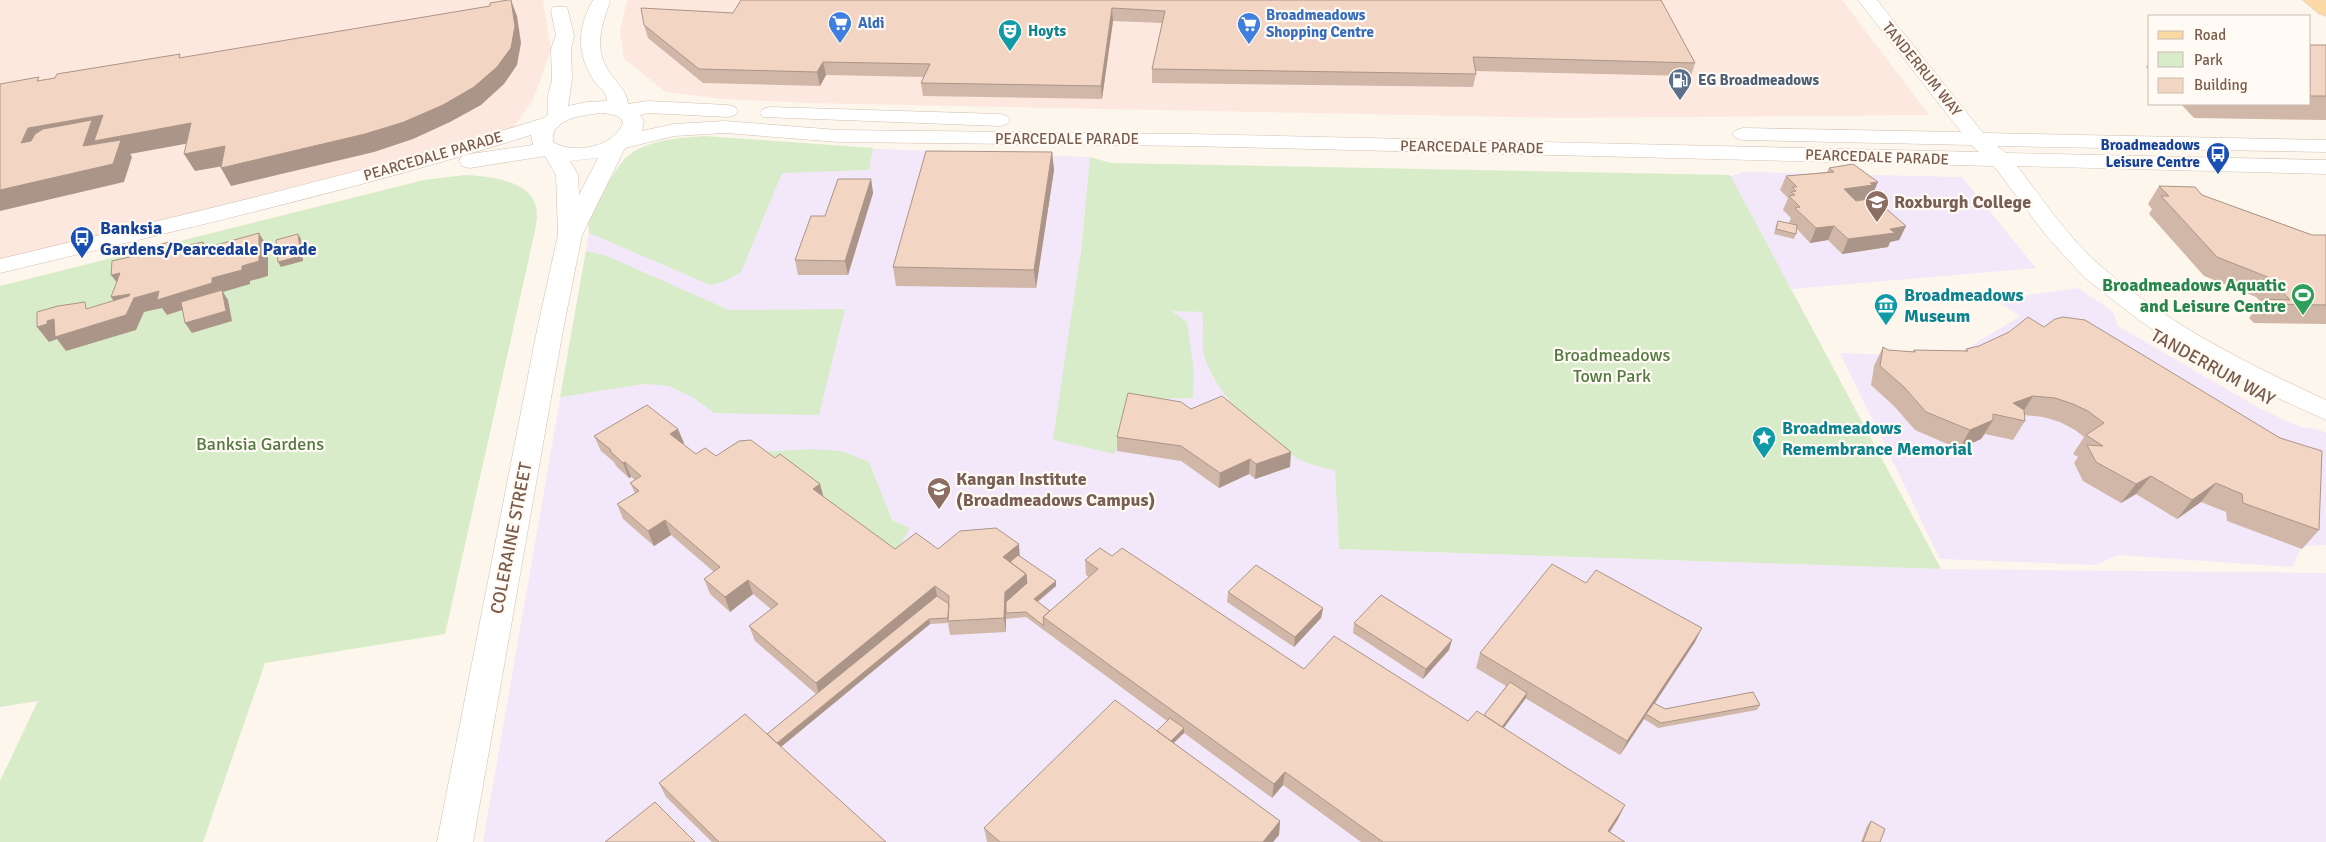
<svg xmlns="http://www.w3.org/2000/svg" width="2326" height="842" viewBox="0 0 2326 842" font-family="Signika,sans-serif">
  <rect width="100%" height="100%" fill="#fdf6ec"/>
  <path fill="#fde8e0" d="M0,0H543L551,50L533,100L503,141L0,270Z
    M627,0H1842L1929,115L1563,118L807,103L725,99L666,92L624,59L620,31Z"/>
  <path fill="#f3e8fa" d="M748,144L1090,157L1075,307L1203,312L1204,350L1213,378L1306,463L1335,470L1339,549L1941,569L2326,573V842H483L589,233L612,191Z
    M1744,172L1962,177L2036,268L1791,289L1728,177Z
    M2079,288L2113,312L2118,326L2261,409L2300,427L2317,429L2326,433V545L2302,546L2292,567L2118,555L2096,565L1940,559L1840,353L1953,357L2020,316L1995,299Z"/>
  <path fill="#d8ecc9" d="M704,136L873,148L869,170L782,173L741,272L723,282L710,285L589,233L588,222C598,202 608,180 622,162C639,140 679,138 704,136Z
    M1090,157L1111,163L1730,175L1941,569L1339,549L1335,470C1325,468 1314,466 1305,462C1268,446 1210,391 1203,350C1202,337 1204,324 1202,312L1172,311L1187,322L1194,372L1193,398L1128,400L1115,454L1053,440L1081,250Z
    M465,175C486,176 531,180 536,207C538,215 536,223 535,231L445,634L265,663L203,842H0V781L38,701L0,707V286L424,180Z
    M586,251L607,256L729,310L845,309L819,415L714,413L694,398L669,386L644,384L560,397Z
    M811,449L842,451L869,462L892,520L910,528L892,559L761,452Z"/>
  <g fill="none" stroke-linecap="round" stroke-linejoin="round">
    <g stroke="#d1beb0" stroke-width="1">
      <path id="minor" d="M593,0H609L610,2C600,29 593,53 613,77C620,87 627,92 628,104L648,101L728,105L735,107L738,111L735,115L728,117L648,113L640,115L644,121L642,131L674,124L725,121L838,130L1190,134L1979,152L1971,145L1743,140L1736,138L1732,134L1736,130L1743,128L1961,132L1858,0H1877L1983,133L2326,140V152L1997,146L2006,153L2326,160V174L2017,166C2044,201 2069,239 2103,268C2169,325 2248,364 2326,400V420L2253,387L2171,342L2139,320L2085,278L2048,238L1994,166L1190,146L838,142L725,133L674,136L625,148L582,235L563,330L473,842H437L537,330L558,235L556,175L545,156L470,168L462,166L459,161L462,156L470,154L533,145L531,135C357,190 178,230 0,273V259C182,215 365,173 544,118L548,114V96L552,80L551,49L556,35L551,11L553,7H567L574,35L571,49L572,80L568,106L587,102L607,101C607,93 600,88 595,82C576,54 577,29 593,0ZM604,113L618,116L623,122C616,147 573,155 553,142C549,118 587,114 604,113ZM598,158L579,195L578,175L570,161Z
        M770,107L1000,114L1007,116L1010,120L1007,124L1000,126L763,117L760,113L763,109Z"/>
    </g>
    <g stroke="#dad1cd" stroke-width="1">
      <path id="major" d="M2303,0H2324L2326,1V16L2319,14Z"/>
    </g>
    <use href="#minor" fill="#fff" fill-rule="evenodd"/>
    <use href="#major" fill="#fbd9a5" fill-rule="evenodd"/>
  </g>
  <path fill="#d1b7a8" d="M1661,0L1695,63L1691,76L1475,71L1476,74L1473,87L1152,83V69L1162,23L1113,21L1102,99L923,96L921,83L923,77L826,75L820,86L703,83L648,38L644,25L733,13Z
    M2310,45H2326V120L2194,118L2181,104H2310Z
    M2150,61V71L2146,67Z
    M1052,152L1054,170L1036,288L896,286L893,267Z
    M1829,168L1872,196L1867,197L1866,199L1906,226L1899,240L1890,242L1888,247L1842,254L1828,240L1810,243L1797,229L1796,234L1794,239L1774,234L1776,226L1778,221L1791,224L1789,222L1791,218L1783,210L1788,198L1780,190L1786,176L1827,172Z
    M871,179L873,193L848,275H798L795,260L825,216Z
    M2159,186L2202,195L2312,235H2326V324L2254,323L2249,318L2261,302L2256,297L2204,276L2149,214L2152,209L2148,204Z
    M1979,346L2319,530L2302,549L2227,521L2226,512L2201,502L2177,519L2136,494L2121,503L2083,481L2074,463L2078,457L2073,454L2084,437L2075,430L2060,422L2043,417L2024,415L2025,421L2013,440L1985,434L1981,439L1959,449L1915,430L1894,406L1871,385L1874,366L1883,347L1888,350L1912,352L1914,350L1965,351L1966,349Z
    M1191,409L1290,467L1255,479L1249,474L1219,488L1181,461L1117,451V437Z
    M594,436L684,443L683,444L696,454L716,456L775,458L820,484L823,496L895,549H938L1020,556L1056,586L1038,602L1050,611L1089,577L1086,575L1085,560L1112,556L1304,669L1468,721L1484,715L1506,686L1476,668L1480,653L1586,583L1695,642L1655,703L1665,709L1760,705L1757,710L1658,728L1644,719L1620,755L1525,698L1503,728L1618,819L1610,832L1625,842H1361L1283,785L1272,798L1184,733L1174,743L1280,821L1279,835L1273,842H987L984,828L1157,731L1167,721L1026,617L1006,619V617V632L950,635L948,623L930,624L781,747L886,842H712L666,797L659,783L767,734L816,694L755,641L749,626L771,609L753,594L730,612L710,594L704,579L714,572L671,535L654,546L623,519L617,504L635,493L630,483L635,480L631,477L629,478L616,466L614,462L601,451Z
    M1228,592L1323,608L1321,618L1294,647L1227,602Z
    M1354,623L1449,650L1423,679L1353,633Z
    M1871,821L1880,842H1861L1867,826Z"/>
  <path fill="#aa9588" d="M511,0L517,16L521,43L517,65L504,84L481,105L450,122L413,139L374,152L231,186L221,168Z
    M1112,8L1113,21L1102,99L1101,86Z
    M823,62L826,75L820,86L817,72Z
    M103,115L191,123L201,141L130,154L132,157L124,182L0,211V190L28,128Z
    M225,146L235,164L195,171L184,154Z
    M1052,152L1054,170L1036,288L1034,270Z
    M871,179L873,193L848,275L845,261Z
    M1878,182L1872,196L1867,197L1866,199L1837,203L1844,189Z
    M1834,226L1828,240L1810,243L1816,228Z
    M1906,226L1899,240L1890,242L1888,247L1842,254L1848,239L1890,229Z
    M259,233L268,248V276L250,281V284L223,292L228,300L232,321L192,333L185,323L222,297L167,315L162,308L144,312L136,330L66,351L57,339L49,342L37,327L47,321L54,319L121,312L111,297L130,294L134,298L159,291L212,278L242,266Z
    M298,234L301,239L303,261L281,267L278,262Z
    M203,242L212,256L202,249Z
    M120,273L122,289L111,275Z
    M2033,396L2021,415L2013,403Z
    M1993,420L1981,439L1959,449L1970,430Z
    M678,429L684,443L675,449L670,434Z
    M1291,452L1290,467L1255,479L1256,464Z
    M1250,459L1249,474L1219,488L1220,473Z
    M625,462L631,477L629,478L623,463Z
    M2151,476L2136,494L2121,503L2136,484Z
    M2216,483L2201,502L2177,519L2192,500Z
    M820,484L824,499L813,489Z
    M665,520L671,535L654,546L648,531Z
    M1019,544L1020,559L1008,569L1003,557Z
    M1026,574L1028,588L1006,613V632L1004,618L1005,592Z
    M748,580L753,594L730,612L725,597Z
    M1056,581V586L1034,604V599Z
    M935,586L938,601L820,697L816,683Z
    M1323,608L1321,618L1294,647L1295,637Z
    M929,619L930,624L776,751L774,746Z
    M1702,628L1695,642L1647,715L1646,714L1644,719L1620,755L1627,741Z
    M1452,640L1449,650L1423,679L1426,669Z
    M1527,693L1526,698L1495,740L1496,735Z
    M1184,728V733L1165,751V746Z
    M1285,772L1283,785L1272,798L1274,784Z
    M1625,805L1618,819L1603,842L1608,831Z
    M1280,821L1279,835L1273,842H1263Z"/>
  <path fill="#f3d5c3" stroke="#aa9588" d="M508,0H511L515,26L511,48L497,67L474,87L443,105L404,122L365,134L221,168L225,146L184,154L191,123L94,141L103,115L28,128L21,143L31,141L35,134L43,129L92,120L83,146L121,140L113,164L0,190V84L39,77L37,81L55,78L57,74L180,54L179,58L490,6V3Z
    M741,0H1661L1695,63L1473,57L1476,74L1152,69L1165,11L1112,8L1101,86L921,83L930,64L823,62L817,72L699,69L644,25L641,8L733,13Z
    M2310,45H2326V96H2310Z
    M926,151L1052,152L1034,270L893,267Z
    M1853,164L1878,182L1870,183L1873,185L1844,189L1856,201L1874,198L1906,226L1890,229L1895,233L1848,239L1834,226L1816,228L1795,208L1800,207L1789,196L1795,195L1791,192L1796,191L1792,187H1797L1786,176L1834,172L1829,168Z
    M838,179H871L845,261L795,260L811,216H825Z
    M2159,186L2195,187L2202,195L2312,235H2326V305L2268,304L2263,299L2290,300L2270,278L2217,257L2161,196H2169Z
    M1778,221L1797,225L1796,234L1776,229Z
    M259,233V261L242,266V270L212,278V283L157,300L159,291L134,298L126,315L55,337L54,319L47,321V324L37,327V312L58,306L85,302L86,309L129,296L130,294L111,297L120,273L111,275L112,261L138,255V250L169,242L170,249L203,242L202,249Z
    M298,234L301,256L278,262L276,240Z
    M222,290L226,311L185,323L181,302Z
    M2028,317L2044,327L2055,319L2063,317L2085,320L2280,438L2322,451L2319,530L2243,503L2242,494L2216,483L2192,500L2151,476L2136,484L2096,462L2087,445L2103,446L2086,435L2104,423L2088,411L2073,404L2055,398L2033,396L2013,403L2024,410L2025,421L1993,414V420L1970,430L1926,412L1904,387L1880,366L1883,347L1888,350L1915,352L1914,350L1968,351L1966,349L1979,346L2009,332Z
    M1128,393L1181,402L1191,409L1222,396L1291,452L1256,464L1250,459L1220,473L1181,446L1117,437Z
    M647,405L678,429L670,434L696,454L705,448L716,456L739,441L751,440L775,458L780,454L820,484L813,489L895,549L916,533L938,549L960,531L996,528L1019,544L1003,557L1026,574L1005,592L1004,618L948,621L949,596L935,586L816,683L749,626L778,604L748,580L725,597L704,579L720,567L665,520L648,531L617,504L639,491L630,483L641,476L625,462L623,463L610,451L611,450L594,436Z
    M1100,548L1112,556L1122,548L1304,669L1334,636L1468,721L1477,711L1625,805L1608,831L1625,842H1383L1285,772L1274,784L1043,617L1098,569L1085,560Z
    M1018,555L1056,581L1034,599L1050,611L1043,617L1044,626L1026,612L1006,613V602L1027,583L1026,574L1010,562Z
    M1552,564L1586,583L1596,570L1702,628L1627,741L1480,653Z
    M1256,565L1323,608L1295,637L1228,592Z
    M1381,595L1452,640L1426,669L1354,623Z
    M937,596L949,604L948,618L929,619L777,743L767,734Z
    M1510,682L1527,693L1502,727L1484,715Z
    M1753,692L1760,705L1661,723L1646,714L1654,703L1665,709Z
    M1115,700L1280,821L1263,842H1000L984,828Z
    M745,714L886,842H719L659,783Z
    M1170,718L1184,728L1171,741L1157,731Z
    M655,802L695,842H605Z
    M1871,821L1885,829L1880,842H1863Z"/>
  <defs>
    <g id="supermarket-pin" transform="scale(1.25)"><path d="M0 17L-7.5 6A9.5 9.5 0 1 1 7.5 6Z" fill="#3f7fe0" stroke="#fffaf3"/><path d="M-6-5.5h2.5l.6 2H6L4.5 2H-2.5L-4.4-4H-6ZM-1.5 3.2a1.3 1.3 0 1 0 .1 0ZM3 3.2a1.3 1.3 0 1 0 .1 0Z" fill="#fff"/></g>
    <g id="theatre-pin" transform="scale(1.25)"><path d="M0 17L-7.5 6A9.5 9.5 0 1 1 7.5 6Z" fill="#0f9aa8" stroke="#fffaf3"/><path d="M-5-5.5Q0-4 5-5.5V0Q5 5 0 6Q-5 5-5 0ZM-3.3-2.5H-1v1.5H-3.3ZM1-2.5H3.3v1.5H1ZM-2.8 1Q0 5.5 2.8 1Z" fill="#fff"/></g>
    <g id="fuel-pin" transform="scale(1.25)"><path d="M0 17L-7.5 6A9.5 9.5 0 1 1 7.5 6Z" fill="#5c6f8a" stroke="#fffaf3"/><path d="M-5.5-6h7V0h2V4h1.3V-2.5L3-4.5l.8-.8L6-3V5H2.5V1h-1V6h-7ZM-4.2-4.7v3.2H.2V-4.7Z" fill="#fff"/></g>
    <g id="bus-pin" transform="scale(1.25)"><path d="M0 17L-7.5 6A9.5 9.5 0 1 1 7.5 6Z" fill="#1a4fb4" stroke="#fffaf3"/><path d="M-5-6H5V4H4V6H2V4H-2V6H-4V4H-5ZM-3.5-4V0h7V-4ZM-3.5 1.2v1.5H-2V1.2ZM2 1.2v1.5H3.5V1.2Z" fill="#fff"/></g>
    <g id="school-pin" transform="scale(1.25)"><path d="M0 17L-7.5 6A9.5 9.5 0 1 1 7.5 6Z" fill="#8d6e63" stroke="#fffaf3"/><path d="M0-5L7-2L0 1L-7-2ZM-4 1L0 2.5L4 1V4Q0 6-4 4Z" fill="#fff"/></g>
    <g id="stadium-pin" transform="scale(1.25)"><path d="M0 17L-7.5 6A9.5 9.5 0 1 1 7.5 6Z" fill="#2e9e5b" stroke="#fffaf3"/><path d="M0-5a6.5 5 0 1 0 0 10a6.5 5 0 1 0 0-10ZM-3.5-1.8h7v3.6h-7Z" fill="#fff"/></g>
    <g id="museum-pin" transform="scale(1.25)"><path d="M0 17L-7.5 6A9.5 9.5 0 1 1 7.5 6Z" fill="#0f9aa8" stroke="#fffaf3"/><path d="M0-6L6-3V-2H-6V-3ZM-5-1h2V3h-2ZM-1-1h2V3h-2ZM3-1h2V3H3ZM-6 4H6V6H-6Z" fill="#fff"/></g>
    <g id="sight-pin" transform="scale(1.25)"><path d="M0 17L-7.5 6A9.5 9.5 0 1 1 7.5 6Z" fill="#0f9aa8" stroke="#fffaf3"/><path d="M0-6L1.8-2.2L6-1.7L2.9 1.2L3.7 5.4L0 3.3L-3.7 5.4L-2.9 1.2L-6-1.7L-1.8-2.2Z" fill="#fff"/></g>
    <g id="university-pin" transform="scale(1.25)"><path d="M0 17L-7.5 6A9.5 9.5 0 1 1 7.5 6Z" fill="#8d6e63" stroke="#fffaf3"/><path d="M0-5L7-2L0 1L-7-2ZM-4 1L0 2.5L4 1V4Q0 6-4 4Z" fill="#fff"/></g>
  </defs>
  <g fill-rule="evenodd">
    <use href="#supermarket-pin" x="840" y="23"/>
    <use href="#supermarket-pin" x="1249" y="24"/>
    <use href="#theatre-pin" x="1010" y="31"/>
    <use href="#fuel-pin" x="1680" y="80"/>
    <use href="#bus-pin" x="2218" y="154"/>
    <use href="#school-pin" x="1877" y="202"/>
    <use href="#bus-pin" x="82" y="238"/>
    <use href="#stadium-pin" x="2303" y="295"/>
    <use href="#museum-pin" x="1886" y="305"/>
    <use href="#sight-pin" x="1764" y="438"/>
    <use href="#university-pin" x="939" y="489"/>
  </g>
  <g text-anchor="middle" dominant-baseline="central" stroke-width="4.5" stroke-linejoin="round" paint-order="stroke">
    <g font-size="15" font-weight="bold" fill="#366cbe" stroke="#fffaf3" text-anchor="start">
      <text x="1266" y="15">Broadmeadows<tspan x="1266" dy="17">Shopping Centre</tspan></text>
      <text x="858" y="23">Aldi</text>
    </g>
    <g font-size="15" font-weight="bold" fill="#0d838f" stroke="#fffaf3" text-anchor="start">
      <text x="1028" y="31">Hoyts</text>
    </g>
    <g font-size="15" fill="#7a5c4d" stroke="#fffaf3">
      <text transform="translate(1922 69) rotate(51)">TANDERRUM WAY</text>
      <text x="1067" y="139">PEARCEDALE PARADE</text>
      <text transform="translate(1472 147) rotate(1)">PEARCEDALE PARADE</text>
      <text transform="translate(433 156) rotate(-16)">PEARCEDALE PARADE</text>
      <text transform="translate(1877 157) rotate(2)">PEARCEDALE PARADE</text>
    </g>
    <g font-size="15" font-weight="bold" fill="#4e5e75" stroke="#fffaf3" text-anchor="start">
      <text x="1698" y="80">EG Broadmeadows</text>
    </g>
    <g font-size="15" font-weight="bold" fill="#164399" stroke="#fffaf3" text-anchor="end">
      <text x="2200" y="145">Broadmeadows<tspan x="2200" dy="17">Leisure Centre</tspan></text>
    </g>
    <g font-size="18" font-weight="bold" fill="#785e54" stroke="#fffaf3" text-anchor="start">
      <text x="1894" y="202">Roxburgh College</text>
      <text x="956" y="479">Kangan Institute<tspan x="956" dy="21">(Broadmeadows Campus)</tspan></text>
    </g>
    <g font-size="18" font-weight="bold" fill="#164399" stroke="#fffaf3" text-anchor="start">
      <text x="100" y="228">Banksia<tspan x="100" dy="21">Gardens/Pearcedale Parade</tspan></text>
    </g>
    <g font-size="18" font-weight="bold" fill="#27864d" stroke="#fffaf3" text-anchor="end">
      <text x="2286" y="285">Broadmeadows Aquatic<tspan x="2286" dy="21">and Leisure Centre</tspan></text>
    </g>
    <g font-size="18" font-weight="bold" fill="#0d838f" stroke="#fffaf3" text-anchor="start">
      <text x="1904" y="295">Broadmeadows<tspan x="1904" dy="21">Museum</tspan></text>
      <text x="1782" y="428">Broadmeadows<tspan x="1782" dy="21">Remembrance Memorial</tspan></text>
    </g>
    <g font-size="18" fill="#537a41" stroke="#fffaf3">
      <text x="1612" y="355">Broadmeadows<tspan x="1612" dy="21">Town Park</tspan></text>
      <text x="260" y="444">Banksia Gardens</text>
    </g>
    <g font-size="18" fill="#7a5c4d" stroke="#fffaf3">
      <text transform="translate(2213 367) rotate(29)">TANDERRUM WAY</text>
      <text transform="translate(511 538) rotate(-79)">COLERAINE STREET</text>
    </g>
  </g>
  <rect x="2148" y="15" width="162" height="90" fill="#fffaf3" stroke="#cabbb1"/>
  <rect x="2158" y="31" width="25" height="8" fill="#fbd9a5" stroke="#cabbb1"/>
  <text x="2194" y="40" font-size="15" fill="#7a5c4d">Road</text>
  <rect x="2158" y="52" width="25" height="15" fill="#d8ecc9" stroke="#cabbb1"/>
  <text x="2194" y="65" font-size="15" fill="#7a5c4d">Park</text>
  <rect x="2158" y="78" width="25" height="15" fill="#f3d5c3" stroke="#cabbb1"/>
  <text x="2194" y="90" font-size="15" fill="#7a5c4d">Building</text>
</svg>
